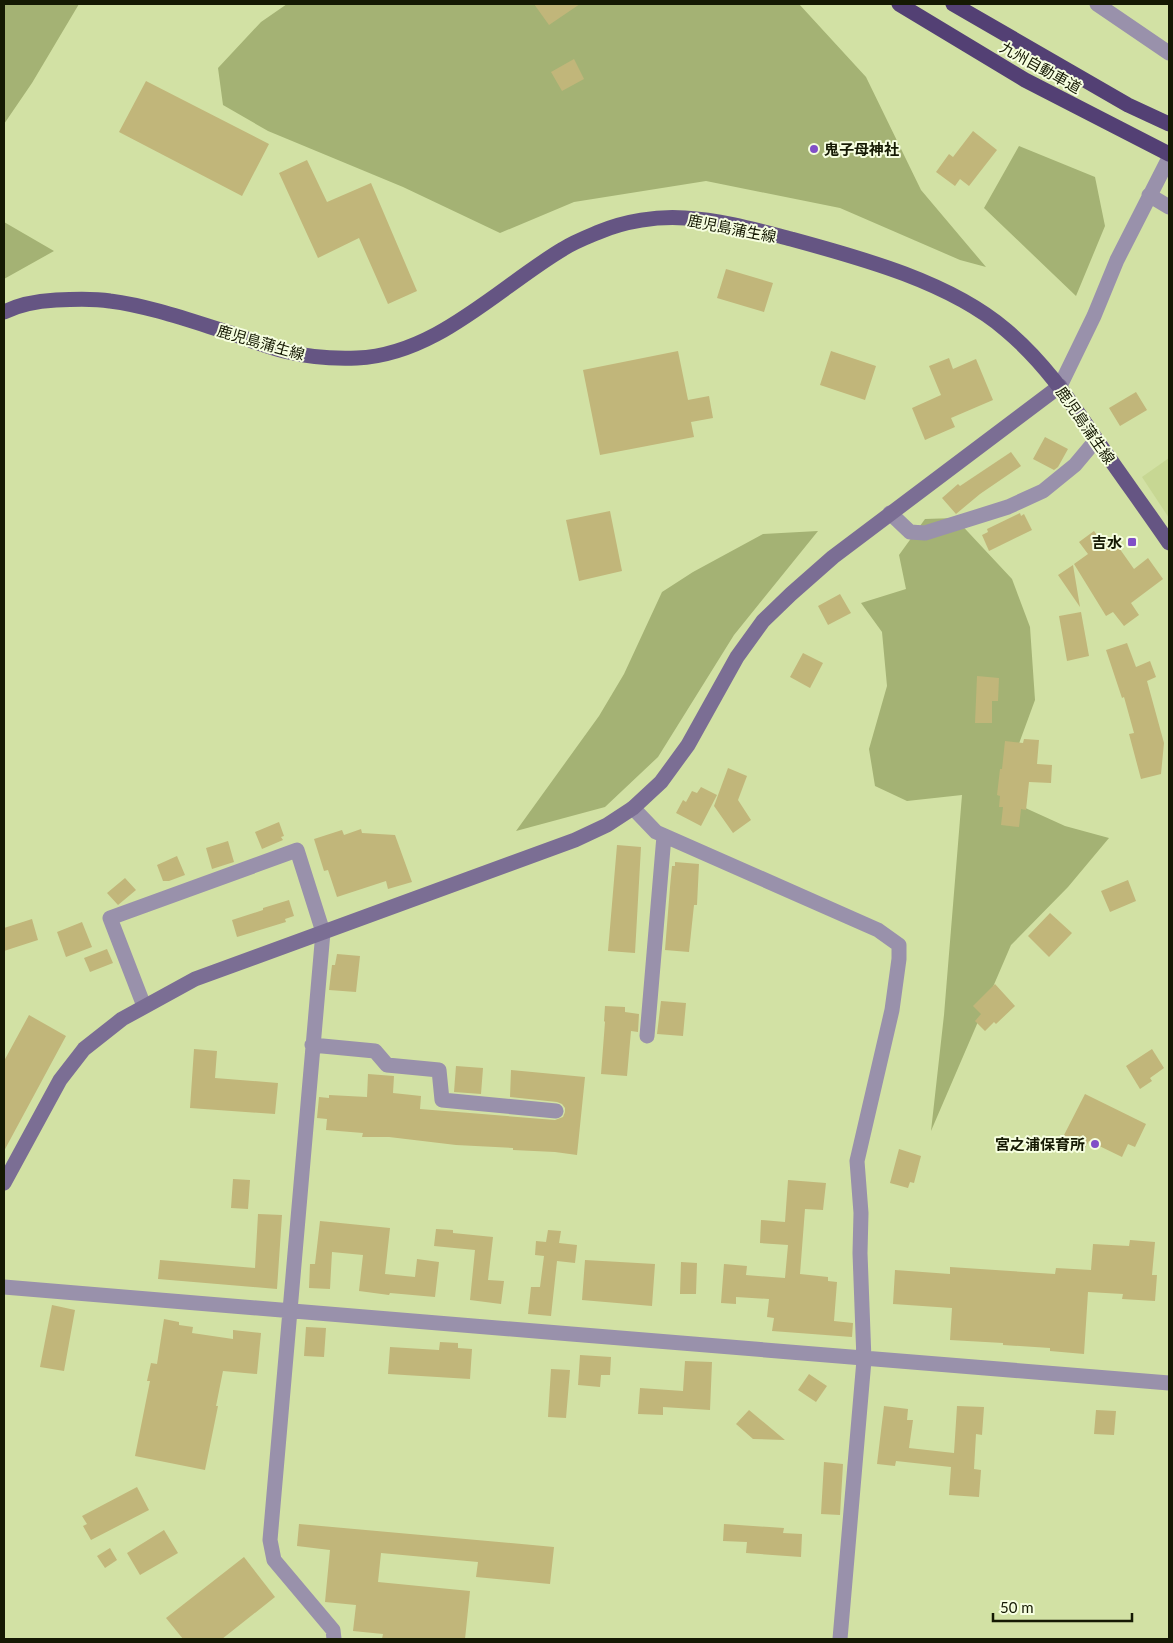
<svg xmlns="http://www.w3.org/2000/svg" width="1173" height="1643" viewBox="0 0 1173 1643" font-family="Lato,'Noto Sans JP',sans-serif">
  <rect width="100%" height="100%" fill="#d2e1a4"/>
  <path fill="#c7d793" d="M1169,458V518L1142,477Z"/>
  <path fill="#a4b274" d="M4,4H79L32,83L4,124Z
    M287,4H799L866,77L921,190L986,267L960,260L840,208L706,181L574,202L500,233L403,187L268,131L223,105L218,68L261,22Z
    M1019,146L1095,177L1105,226L1076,296L984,208Z
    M4,222L54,251L4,279Z
    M955,518L1012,579L1030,627L1035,700L1013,760L1010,801L1065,826L1109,838L1068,887L1011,945L931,1131L944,1015L962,795L907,801L875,786L869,749L887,686L882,632L861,603L906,589L899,555L925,519Z
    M818,531L734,635L658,757L605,807L516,831L599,716L624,674L662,592L693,572L763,534Z"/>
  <path fill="#c1b67a" d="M534,4H580L549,25Z
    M574,59L584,79L562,91L551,72Z
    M146,81L269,144L242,196L119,132Z
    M973,131L997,150L969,186L960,179L955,186L936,172L949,154L953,157Z
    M307,160L327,202L371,183L417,291L388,304L359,238L318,258L279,173Z
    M726,269L773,283L764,312L717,298Z
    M678,351L688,400L709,396L713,418L691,422L694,437L600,455L583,370Z
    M831,351L876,366L865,400L820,385Z
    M949,358L953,369L976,359L993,400L951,418L955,427L925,440L912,408L941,395L929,366Z
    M1136,392L1147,410L1120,426L1109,408Z
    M1045,437L1068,449L1058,467L1054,470L1033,459Z
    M1011,452L1021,466L980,494L956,514L942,498L958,484L960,486Z
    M610,511L622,571L579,581L566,520Z
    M1020,513L1021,516L1024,514L1032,530L989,551L982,535L988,532L987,529Z
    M1094,531L1099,538L1102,535L1112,548L1117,545L1134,569L1148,558L1163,579L1131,603L1139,615L1124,626L1113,612L1106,616L1074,564L1088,554L1079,542Z
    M1073,565L1080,607L1058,575Z
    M840,594L851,613L828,625L818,606Z
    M1081,612L1089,656L1067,661L1059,616Z
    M1127,643L1136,667L1150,661L1156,677L1147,681L1164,743L1161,774L1141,779L1129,734L1134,733L1124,697L1122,698L1106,650Z
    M803,653L823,663L810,688L790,677Z
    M977,676L999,678L998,701H992V723H975Z
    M1024,739L1039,740L1037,764L1052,765L1051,783L1029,782L1026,810L1021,809L1019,827L1001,825L1003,807H999L1000,796L997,795L1000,769H1002L1005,741L1023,743Z
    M728,768L747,776L738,800L751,820L733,833L714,806Z
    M701,787L717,795L701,826L676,813L683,800L686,802L692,791L697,793Z
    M279,822L284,836L281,837L283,840L262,849L255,832Z
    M361,829L362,833L395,835L412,882L388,889L386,881L337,897L328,870L324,871L314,839L342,830L344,835Z
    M228,841L234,862L212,869L206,848Z
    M617,845L641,847L635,953L608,951Z
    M177,856L185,875L169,881H163L157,865Z
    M675,862L699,864L697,905H694L689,952L665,950L670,887L672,866H675Z
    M125,878L136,890L118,905L107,893Z
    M1128,880L1136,901L1110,912L1101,891Z
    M289,900L294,916L285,919L286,922L237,937L232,920L263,910V908Z
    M1050,913L1072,933L1049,957L1028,936Z
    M32,919L38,940L4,951V928Z
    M82,922L92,947L66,957L57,932Z
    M107,949L113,963L90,972L84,958Z
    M337,954L360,956L356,992L329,990L332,965H335Z
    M995,984L1015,1006L996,1024L994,1022L985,1031L975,1021L981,1014L973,1006Z
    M661,1001L686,1003L683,1036L657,1034Z
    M605,1006L625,1007V1012L639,1014L638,1032L631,1031L627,1076L601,1074L605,1022L604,1021Z
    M29,1015L66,1036L4,1151V1061Z
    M194,1049L217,1051L215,1078L278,1083L275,1114L190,1108Z
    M1152,1049L1164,1068L1150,1078L1152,1081L1140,1089L1126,1066Z
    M456,1066L483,1068L481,1094L454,1092Z
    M511,1070L585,1077L577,1155L555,1152L513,1150V1148L456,1145L389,1137H362L363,1133L326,1130L327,1119L317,1118L319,1097L329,1098V1095L367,1097L368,1074L394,1076L393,1093L421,1096L420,1109L555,1120L563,1117L565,1112V1108L562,1104L557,1102L510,1097Z
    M1085,1094L1146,1124L1135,1147L1128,1144L1122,1157L1089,1141L1085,1148L1063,1137Z
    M899,1149L921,1156L914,1183L910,1182L908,1188L890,1183Z
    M233,1179L250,1180L248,1209L231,1208Z
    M788,1180L826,1183L823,1210L805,1209L800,1274L828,1277V1281L837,1282L834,1321L853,1323L852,1337L772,1331L774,1318L767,1317L769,1299L736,1297V1304L721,1303L724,1264L747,1266L746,1275L785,1278L788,1245L760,1243L761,1220L785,1222Z
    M258,1214L282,1215L277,1289L158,1279L160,1260L255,1268Z
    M320,1221L390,1228L385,1274L415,1277L417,1259L439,1262L435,1297L390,1293L389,1295L359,1291L363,1255L332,1252L330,1289L309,1288L310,1264H315Z
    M436,1229L453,1230V1233L493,1237L488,1280L504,1281L501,1304L470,1300L475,1250L434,1246Z
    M548,1230L561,1231L559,1243L577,1245L575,1263L557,1261L551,1316L528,1314L531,1287H540L544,1256L535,1255L536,1241L546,1242Z
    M1130,1240L1155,1242L1152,1275H1157L1155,1301L1122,1299L1123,1294L1088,1292L1084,1354L1050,1351V1348L1003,1345V1343L950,1340L952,1308L893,1304L895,1270L950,1274V1267L1055,1274L1056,1268L1091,1270L1093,1244L1129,1246Z
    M585,1260L655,1264L652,1306L582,1300Z
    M681,1262L697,1263L696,1294H680Z
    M52,1305L75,1310L64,1371L40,1367Z
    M164,1319L179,1322V1325L193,1327L192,1333L233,1339V1330L261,1333L257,1374L223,1371L216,1406H218L205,1470L135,1456L150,1381H147L151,1363L157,1364Z
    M306,1327L326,1328L324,1357L304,1356Z
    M440,1342L458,1343V1348L472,1349L470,1379L388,1374L390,1347L439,1350Z
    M580,1355L611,1357L610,1375H601L600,1387L578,1385Z
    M685,1361L712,1362L710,1410L663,1407V1415L638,1414L640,1388L683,1391Z
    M551,1369L570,1370L566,1418L548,1417Z
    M809,1374L827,1386L816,1402L798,1390Z
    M884,1406L908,1409L907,1420H913L909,1448L954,1453L957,1406L984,1407L982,1435L976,1434L974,1469L981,1470L979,1497L949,1495L951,1467L896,1461L895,1466L877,1464Z
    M749,1410L785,1440L753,1439L736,1424Z
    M1096,1410L1116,1411L1114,1435L1094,1434Z
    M824,1462L843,1464L840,1515L821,1514Z
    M137,1487L149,1510L91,1540L83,1526L87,1524L82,1516Z
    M299,1524L554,1547L550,1584L476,1577L478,1562L381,1553L378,1582L470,1591L465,1639H382L383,1634L353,1631L356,1605L325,1602L330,1550L297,1546Z
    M724,1524L784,1528L783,1533L802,1534L801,1557L746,1553L747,1542L723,1541Z
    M164,1530L178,1553L140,1575L127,1553Z
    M110,1548L117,1560L105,1568L97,1556Z
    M244,1557L275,1597L222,1639H183L166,1618Z"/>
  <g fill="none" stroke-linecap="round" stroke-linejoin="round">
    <path stroke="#9991ab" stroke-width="15" d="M1097,4L1169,53
      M1149,195L1169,207
      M1060,386L1094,316L1117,260L1169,158
      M890,513L910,532L925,533L1008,507L1043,491L1075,465L1096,440
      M633,808L656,832L878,930L899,945V959L892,1010L857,1161L861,1213L860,1253L864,1360L840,1639
      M144,1006L110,918L297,850L323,932L270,1540L274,1560L333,1630L334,1639
      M647,1036L664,836
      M312,1045L375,1051L387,1065L439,1070L442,1100L556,1111
      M4,1287C392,1317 781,1354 1169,1383"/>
    <path stroke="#7b6e94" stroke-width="15" d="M4,1183L60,1080L84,1049L122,1019L195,979L575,840L607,825L633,808L661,782L688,745L737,657L763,621L791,594L833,557L1060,386"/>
    <path stroke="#655583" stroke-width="15" d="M4,312C20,304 38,301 56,300C74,299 92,298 110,301C150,306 194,322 233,334C250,340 267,347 284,351C308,357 332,359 357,358C436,355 499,287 563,249C574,242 587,237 599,232C625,221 657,216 685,218C721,220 756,230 791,239C861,258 950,282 1006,330C1044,362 1068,398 1096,439C1120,474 1145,508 1169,543"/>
    <path stroke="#534074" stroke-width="15" d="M899,4L1025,80L1169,154
      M953,4L1128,105L1169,124"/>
  </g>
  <g fill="#814fc7" stroke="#f6fee0" stroke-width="2">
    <circle cx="814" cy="149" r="5"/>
    <rect x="1127" y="537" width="10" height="10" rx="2.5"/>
    <circle cx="1095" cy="1144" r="5"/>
  </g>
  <g text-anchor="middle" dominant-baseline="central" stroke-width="4" stroke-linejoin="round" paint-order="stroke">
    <g font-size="15" fill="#151903" stroke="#f6fee0">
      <text transform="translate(1041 67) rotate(29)">九州自動車道</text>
      <text transform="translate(732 228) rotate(11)">鹿児島蒲生線</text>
      <text transform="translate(261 342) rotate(16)">鹿児島蒲生線</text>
      <text transform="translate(1086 425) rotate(55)">鹿児島蒲生線</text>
    </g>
    <g font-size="15" font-weight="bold" fill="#151903" stroke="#f6fee0" text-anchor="end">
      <text x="824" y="149" text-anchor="start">鬼子母神社</text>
      <text x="1122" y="542">吉水</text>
      <text x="1085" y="1144">宮之浦保育所</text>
    </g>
  </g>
  <rect width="1173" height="1643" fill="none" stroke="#151903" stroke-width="10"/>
  <path d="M993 1613v8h139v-8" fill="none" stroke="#151903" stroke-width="2.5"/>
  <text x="1000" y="1613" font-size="15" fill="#151903" stroke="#f6fee0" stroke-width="4" paint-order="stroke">50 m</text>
</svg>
